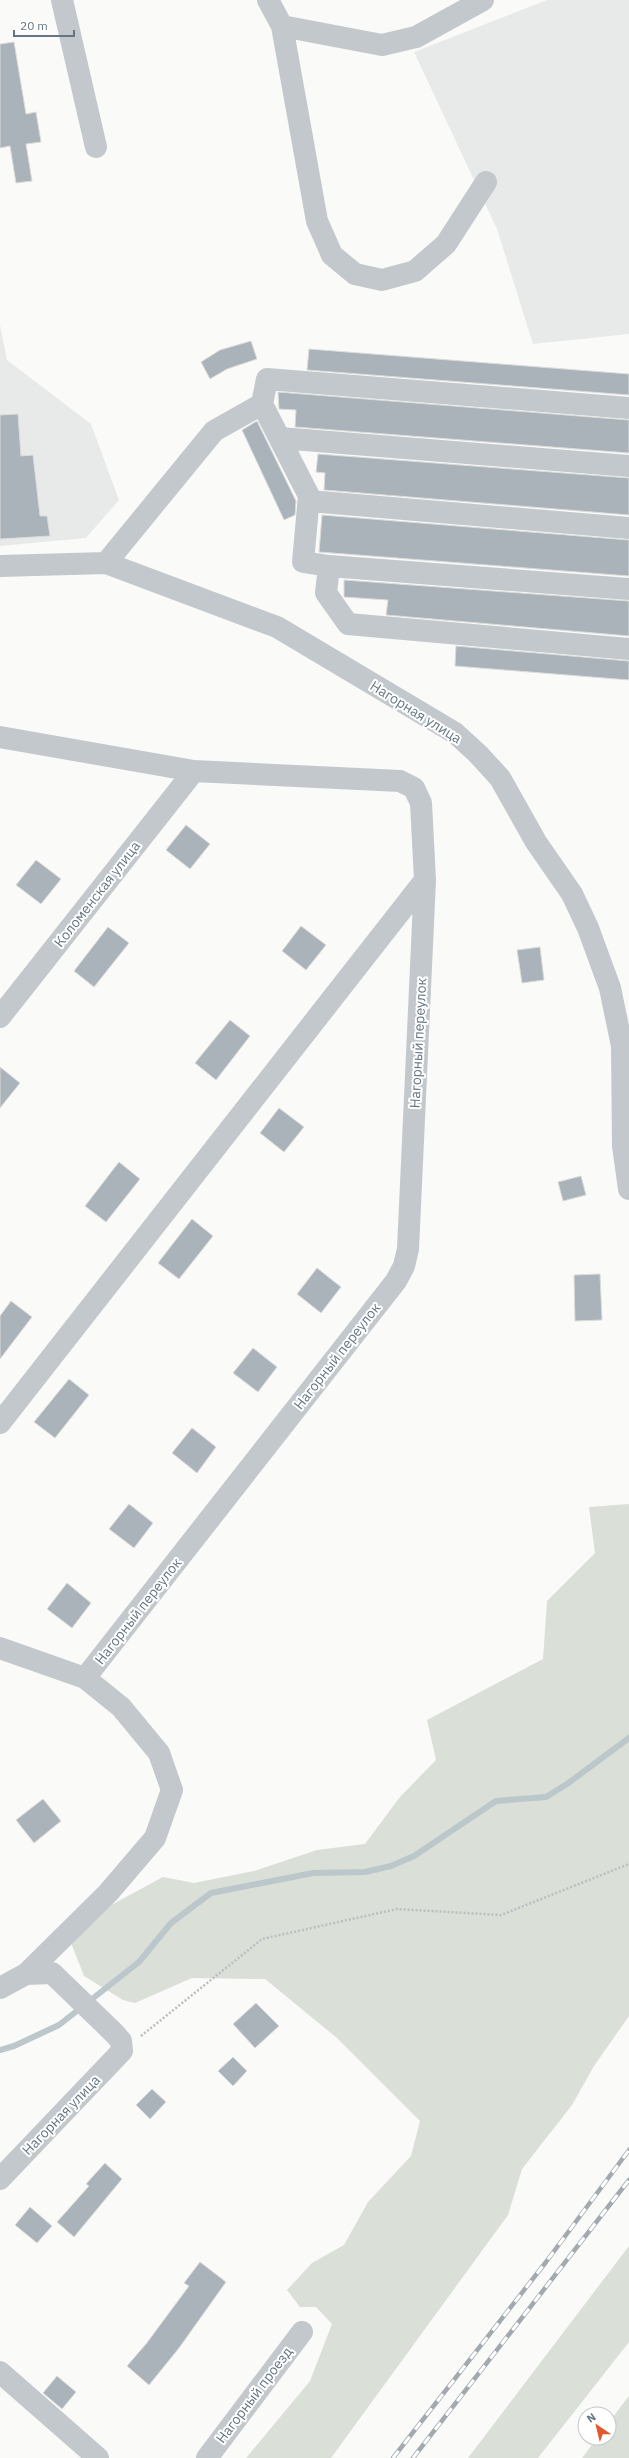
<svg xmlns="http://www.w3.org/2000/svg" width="629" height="2458" viewBox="0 0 629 2458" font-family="'IBM Plex Sans',sans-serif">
  <rect width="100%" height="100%" fill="#fafaf8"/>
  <path fill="#e8e9e9" d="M547,0H629V334L533,344L497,229L414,52Z
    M0,325L7,360L91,424L119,500L86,538L0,546Z"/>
  <path fill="#dadfd7" d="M629,1504V2016L594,2066L572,2105L522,2169L508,2215L331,2458H246L310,2381L332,2324L316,2307H300L287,2290L312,2263L344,2245L368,2202L411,2156L420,2121L337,2038L265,1979L192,1978L135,2003L123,2000L84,1976L71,1943L102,1910L163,1877L194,1883L254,1871L317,1850L365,1844L400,1797L436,1760L427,1720L543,1659L547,1601L595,1553L589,1507Z
    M629,2246V2342L538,2458H468Z
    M629,2396V2458H582L597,2438H609V2422Z"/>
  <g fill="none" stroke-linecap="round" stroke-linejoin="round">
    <path stroke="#bbc7cb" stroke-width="6" d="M0,2050L14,2046L59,2025L139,1962L171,1923L211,1893L313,1873L365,1872L391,1866L414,1856L496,1801L546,1797L567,1784L629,1738"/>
  </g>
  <path fill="#aab3b9" stroke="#dcdcda" d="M14,42L26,114L36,112L41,142L26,144L32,181L16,183L10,146L0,148V44Z
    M251,341L257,359L227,369L210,379L201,362L220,350Z
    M309,349L629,374V395L307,370Z
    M278,392L629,420V453L295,427L296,410L279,409Z
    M18,414L21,456L33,455L40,516H47L50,536L0,539V415Z
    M257,421L296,501L295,515L284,520L242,430Z
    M318,454L629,478V515L324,490L325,473L316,472Z
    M322,515L629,540V576L319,552Z
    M344,580L629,601V636L386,615L388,600L344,597Z
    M456,646L629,661V680L455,666Z
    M186,825L210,844L190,869L166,850Z
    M36,860L61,879L41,904L16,885Z
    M301,926L326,945L306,970L282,951Z
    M108,927L129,943L94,987L74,971Z
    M540,947L544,980L522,983L517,950Z
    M230,1020L250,1036L216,1080L195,1063Z
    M0,1067L20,1083L0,1108Z
    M279,1108L304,1127L284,1152L260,1133Z
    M119,1162L140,1179L106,1222L85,1206Z
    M581,1176L586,1195L563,1201L558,1182Z
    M192,1219L213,1236L179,1279L158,1263Z
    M317,1268L341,1287L321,1313L297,1294Z
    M600,1274L602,1320L575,1321L574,1275Z
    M11,1301L32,1317L0,1359V1316Z
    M253,1348L277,1367L258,1392L233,1373Z
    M69,1379L89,1395L55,1438L34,1422Z
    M192,1428L216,1447L197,1473L172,1453Z
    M129,1504L153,1523L134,1548L109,1529Z
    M67,1583L91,1603L72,1628L47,1609Z
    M43,1799L61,1821L34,1843L16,1820Z
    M256,2003L279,2026L255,2048L233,2024Z
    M233,2057L247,2071L233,2086L218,2071Z
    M152,2089L166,2102L150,2119L136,2105Z
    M105,2163L122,2179L74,2237L57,2222L89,2186L86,2184Z
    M30,2207L52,2226L37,2243L15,2225Z
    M200,2262L226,2282L179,2348L149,2385L127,2366L146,2344L189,2286L184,2283Z
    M57,2376L76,2392L62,2409L43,2393Z"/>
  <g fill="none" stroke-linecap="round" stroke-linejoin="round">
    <path stroke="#bbbfc2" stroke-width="2.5" stroke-dasharray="2 2" stroke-linecap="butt" d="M141,2036L262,1939L397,1909L501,1915L629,1864"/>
    <path stroke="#c3c8cc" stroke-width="22" d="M62,0L96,147
      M268,0L282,26L317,221L332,255L355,274L382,280L415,271L446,244L486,182
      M282,26L382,45L416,37L483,0
      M629,408L267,379L262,404L309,496L303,562L329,566L326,593L348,624L629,649
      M280,438L629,466
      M309,501L629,528
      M106,563L214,431L262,404
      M0,566L106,563L277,627L455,733L478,754L500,778L536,842L572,894L588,928L610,988L622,1046L623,1146L629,1189
      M329,566L629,589
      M0,737L194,771L400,781L414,788L421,803L425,880L408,1249L404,1266L396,1281L85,1678L0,1648
      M0,1017L194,771
      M0,1423L425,880
      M26,1974L108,1893L155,1838L172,1790L159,1753L121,1707L85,1678
      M0,1988L26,1974L52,1973L115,2034L121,2041L122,2051L0,2179
      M0,2372L98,2458
      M207,2458L302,2332"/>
    <g stroke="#a2aab0" stroke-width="4.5">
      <path id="rail" d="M393,2458L546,2262L629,2150
        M413,2458L629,2180"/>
    </g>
    <use href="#rail" stroke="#fff" stroke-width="3" stroke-dasharray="9" stroke-linecap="butt"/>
  </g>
  <g text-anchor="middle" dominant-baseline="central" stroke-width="4" stroke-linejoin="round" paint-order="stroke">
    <g font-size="14" fill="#657683" stroke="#fff">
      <text transform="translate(416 712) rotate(32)">Нагорная улица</text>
      <text transform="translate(97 894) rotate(-52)">Коломенская улица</text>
      <text transform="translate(418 1043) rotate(-87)">Нагорный переулок</text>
      <text transform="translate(337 1356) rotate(-52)">Нагорный переулок</text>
      <text transform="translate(138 1611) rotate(-52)">Нагорный переулок</text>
      <text transform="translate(61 2115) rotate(-46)">Нагорная улица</text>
      <text transform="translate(254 2395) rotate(-53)">Нагорный проезд</text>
    </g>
  </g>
  <g transform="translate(597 2426) rotate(325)"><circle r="19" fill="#ffffff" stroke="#c1c8cd"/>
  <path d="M0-3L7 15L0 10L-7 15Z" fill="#e4572e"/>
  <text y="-6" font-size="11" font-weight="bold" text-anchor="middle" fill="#657683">N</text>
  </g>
  <path d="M14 30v6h60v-6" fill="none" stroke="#657683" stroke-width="2"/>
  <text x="20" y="30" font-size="12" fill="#657683" stroke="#ffffff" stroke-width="3" paint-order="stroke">20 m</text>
</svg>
